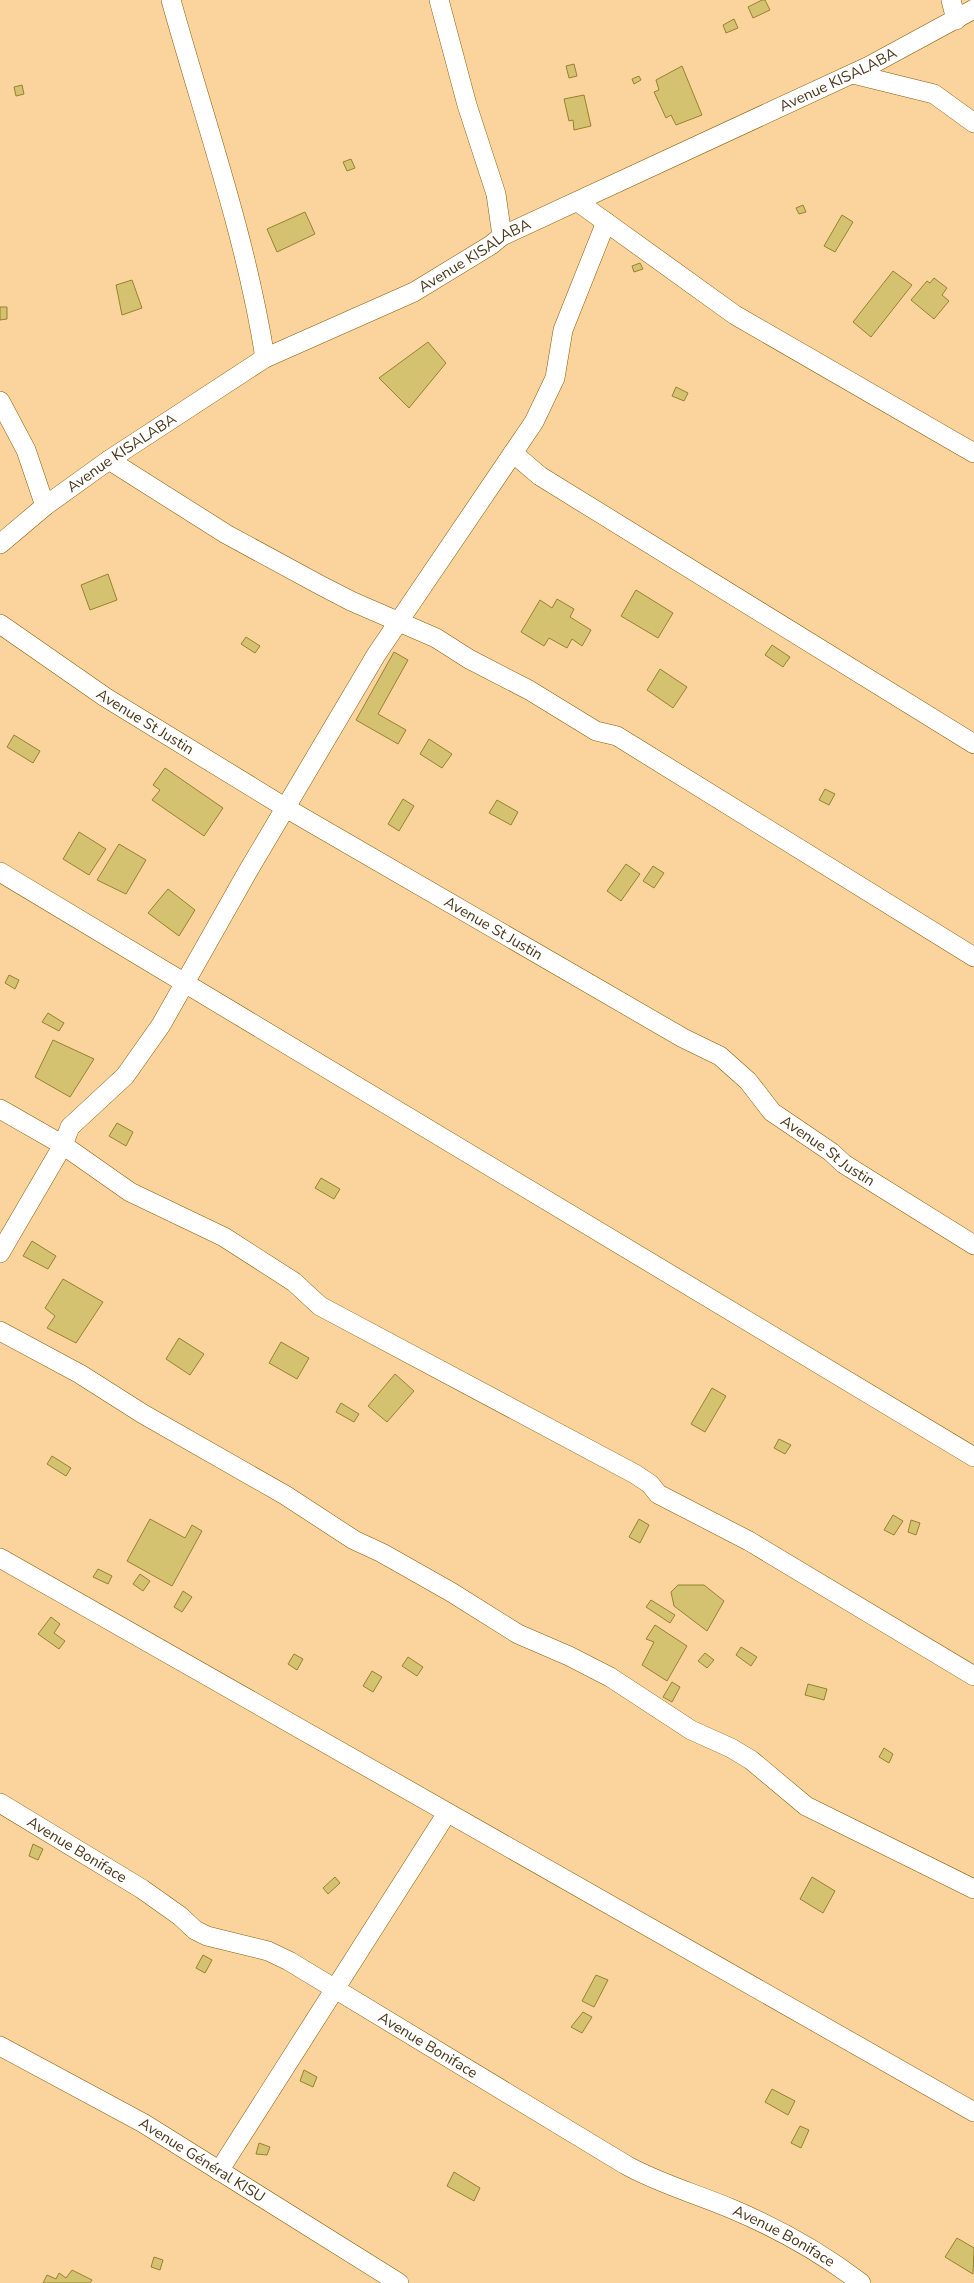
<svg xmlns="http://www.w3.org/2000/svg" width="974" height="2283" viewBox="0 0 974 2283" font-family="'Nunito Sans',sans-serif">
  <rect width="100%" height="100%" fill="#fbd49d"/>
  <path fill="#d5c271" stroke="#95822f" d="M762,0H765L770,10L753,18L748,7Z
    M734,19L738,28L726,33L723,25Z
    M574,64L577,76L569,78L566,66Z
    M682,66L702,115L676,125L671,115L666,118L654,92L659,90L656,80Z
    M639,76L641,80L634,84L632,79Z
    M22,85L24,94L16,96L14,87Z
    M584,95L591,126L574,130L573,120L569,121L564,99Z
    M351,159L355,168L347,171L343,162Z
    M803,205L806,212L799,214L796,208Z
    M305,212L315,234L277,252L267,229Z
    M842,215L853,222L835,252L824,246Z
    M640,263L643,269L634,272L632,266Z
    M893,271L912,285L871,337L853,322Z
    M934,278L947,288L942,295L949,301L934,319L911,300L927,281L930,283Z
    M132,280L142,308L122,315L116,285Z
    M0,307H7V319L0,320Z
    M428,342L446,363L409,408L379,378Z
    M676,387L688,393L684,401L672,396Z
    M108,574L117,600L90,610L81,585Z
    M636,590L673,613L658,638L621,616Z
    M557,599L574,609L570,617L591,630L582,646L572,639L567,648L549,638L544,646L521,632L540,600L552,608Z
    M246,637L260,646L255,653L241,644Z
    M772,645L790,657L783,667L765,655Z
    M394,652L408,660L378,714L406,730L398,744L356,720Z
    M660,669L687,687L673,708L647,690Z
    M14,735L40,751L33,763L7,747Z
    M429,739L452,754L442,768L420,754Z
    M165,768L223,808L204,836L152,800L160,790L153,785Z
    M825,789L835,794L829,805L819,800Z
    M403,799L414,806L399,831L388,824Z
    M497,800L518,812L511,825L489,813Z
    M79,832L106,849L89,875L63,859Z
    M119,844L146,860L126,894L97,880Z
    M626,864L640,874L621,901L607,891Z
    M653,866L664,873L654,888L643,881Z
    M168,889L195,910L179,936L148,913Z
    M9,975L19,980L15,989L5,983Z
    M48,1013L64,1023L59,1031L42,1022Z
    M53,1040L94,1059L70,1097L35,1077Z
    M117,1123L133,1132L126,1146L109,1136Z
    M321,1178L340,1189L334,1199L315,1188Z
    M32,1241L56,1256L48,1269L23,1256Z
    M63,1279L103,1302L76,1343L47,1328L55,1316L45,1308Z
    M179,1338L204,1354L190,1375L166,1359Z
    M281,1342L309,1358L297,1379L269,1363Z
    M395,1374L414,1391L387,1422L368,1406Z
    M712,1388L726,1396L705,1432L691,1424Z
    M341,1403L359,1414L354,1422L336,1412Z
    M779,1439L791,1445L785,1454L774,1448Z
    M52,1456L71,1468L66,1476L47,1464Z
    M893,1515L903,1521L894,1535L884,1530Z
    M150,1519L185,1538L192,1525L202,1531L172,1586L127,1561Z
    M639,1519L649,1525L640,1543L629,1537Z
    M911,1520L920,1523L916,1535L908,1532Z
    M98,1569L112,1576L108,1584L93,1577Z
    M140,1574L150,1581L143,1591L133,1584Z
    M678,1585H704L724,1601L707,1631L674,1606L671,1592Z
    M183,1591L192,1597L182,1612L174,1607Z
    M651,1600L675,1615L670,1623L646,1607Z
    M51,1617L60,1624L54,1633L65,1641L59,1649L38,1634Z
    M655,1625L687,1646L667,1681L642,1665L654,1642L646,1639Z
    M741,1647L757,1657L751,1666L736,1655Z
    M705,1653L714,1660L707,1668L698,1661Z
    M294,1654L303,1659L297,1670L288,1664Z
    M408,1657L423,1667L417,1676L402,1666Z
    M372,1671L382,1677L373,1692L363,1686Z
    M672,1682L680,1687L672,1702L663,1697Z
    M808,1684L827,1689L824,1700L805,1695Z
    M884,1748L893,1754L889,1763L879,1757Z
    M33,1844L43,1849L38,1860L29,1856Z
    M335,1877L340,1883L328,1894L323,1888Z
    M812,1877L835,1891L823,1913L800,1899Z
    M203,1955L212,1960L205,1973L196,1968Z
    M596,1975L608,1980L594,2007L582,2001Z
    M583,2012L592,2017L582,2033L571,2027Z
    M304,2070L317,2077L313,2087L300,2081Z
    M772,2089L795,2101L788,2115L765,2102Z
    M800,2126L809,2130L801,2148L791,2143Z
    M259,2143L270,2147L267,2155L256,2154Z
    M454,2172L480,2188L474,2201L447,2186Z
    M957,2238L974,2248L973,2274L945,2257Z
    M154,2257L163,2260L160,2270L151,2267Z
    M72,2270L92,2280L90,2283H43L47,2275L56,2279L59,2273L66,2278Z"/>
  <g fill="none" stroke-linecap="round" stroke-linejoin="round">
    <g stroke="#885d0b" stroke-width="20">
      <g id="minor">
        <path d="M171,0C204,119 246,236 265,358"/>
        <path d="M439,0L467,105L496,194L502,236"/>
        <path d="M951,0L956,20"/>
        <path d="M853,74L934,94L974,123"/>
        <path d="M578,202L735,315L974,453"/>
        <path d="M0,401L26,450L45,506"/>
        <path d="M513,453L540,476L974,744"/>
        <path d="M109,460L226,534L320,585L351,601L436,638L469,659L529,690L596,731L617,736L974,957"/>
        <path id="s1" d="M0,544L45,506L109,460L265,358L414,292L491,245L502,236L869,66L974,9"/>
        <path id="s2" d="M0,624L105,697L286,808L683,1038L720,1056L748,1081L772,1112L831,1152L844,1164L974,1245"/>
        <path d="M0,872L974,1457"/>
        <path d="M0,1109L63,1145L130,1192L224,1237L294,1282L320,1306L635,1474L650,1484L658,1494L749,1541L974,1676"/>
        <path d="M0,1253L63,1145L70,1127L125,1076L161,1025L248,871L376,655L534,422L555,378L563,330L606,222"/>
        <path d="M0,1331L80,1374L143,1414L285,1495L354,1540L382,1553L451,1592L518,1634L569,1656L610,1677L691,1730L731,1748L751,1760L806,1806L974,1889"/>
        <path d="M0,1558L974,2112"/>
        <path id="s3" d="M0,1803L142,1889L180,1916L195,1930L207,1936L268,1951L289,1961L626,2165C660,2184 697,2194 732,2209C777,2228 822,2253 861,2283"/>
        <path id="s4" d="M0,2046L143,2123L399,2283"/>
        <path d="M219,2171L447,1813"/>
      </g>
    </g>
    <use href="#minor" stroke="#fff" stroke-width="19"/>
  </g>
  <g text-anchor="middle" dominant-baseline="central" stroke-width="5" stroke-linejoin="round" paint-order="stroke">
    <g font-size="15" fill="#483517" stroke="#f9e5ca">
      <text stroke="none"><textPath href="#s1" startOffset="962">Avenue KISALABA</textPath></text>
      <text stroke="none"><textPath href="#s1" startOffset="558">Avenue KISALABA</textPath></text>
      <text stroke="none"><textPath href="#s1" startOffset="152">Avenue KISALABA</textPath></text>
      <text stroke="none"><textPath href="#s2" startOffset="175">Avenue St Justin</textPath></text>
      <text stroke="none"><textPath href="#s2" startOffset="580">Avenue St Justin</textPath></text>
      <text stroke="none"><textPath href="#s2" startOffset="985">Avenue St Justin</textPath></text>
      <text stroke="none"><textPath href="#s3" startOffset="90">Avenue Boniface</textPath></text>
      <text stroke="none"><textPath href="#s3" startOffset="495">Avenue Boniface</textPath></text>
      <text stroke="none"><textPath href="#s4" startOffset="232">Avenue Général KISU</textPath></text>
      <text stroke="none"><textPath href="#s3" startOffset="900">Avenue Boniface</textPath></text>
    </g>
  </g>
</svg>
